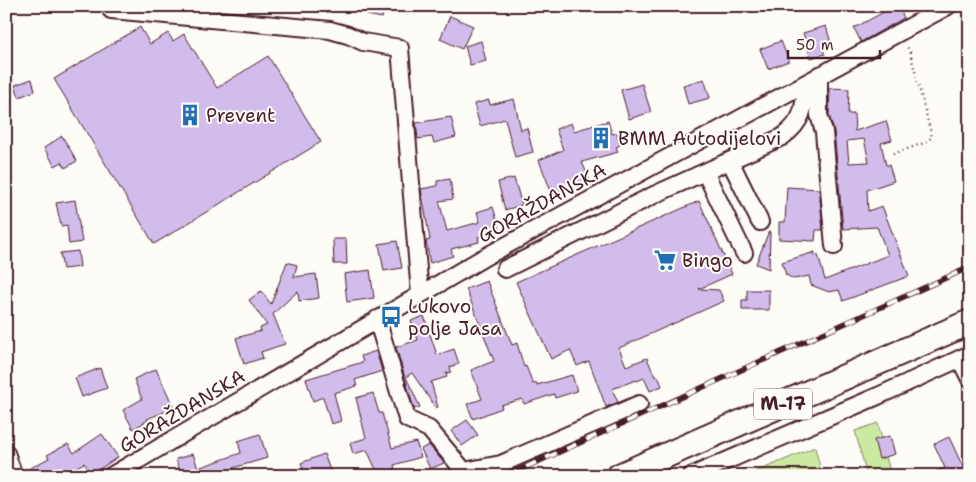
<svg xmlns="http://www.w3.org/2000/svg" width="976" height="482" viewBox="0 0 976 482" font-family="'Shantell Sans',sans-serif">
  <rect width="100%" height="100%" fill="#fdfcf7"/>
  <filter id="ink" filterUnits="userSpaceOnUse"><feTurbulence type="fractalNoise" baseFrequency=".02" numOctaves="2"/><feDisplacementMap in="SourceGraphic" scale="10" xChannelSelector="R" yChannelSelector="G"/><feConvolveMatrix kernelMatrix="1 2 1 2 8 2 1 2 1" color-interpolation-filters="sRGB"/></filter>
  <g filter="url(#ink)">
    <path fill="#cae9a1" stroke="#8a8466" d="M878,423L891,476H867L855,431Z
      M815,447L822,476H746Z"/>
    <path fill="#d2bcec" stroke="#4a1f2b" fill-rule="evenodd" d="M368,6H384L382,18L367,15Z
      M895,6H898L904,18L861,42L854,28Z
      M450,16L473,26L462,49L440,39Z
      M826,26L831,43L821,46L825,54L811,58L803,33Z
      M140,27L150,44L168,33L173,41L184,34L217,88L268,56L321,142L154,244L54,79Z
      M481,41L486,61L470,65L465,46Z
      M781,41L789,61L768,69L760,49Z
      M32,79L35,91L19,97L15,85Z
      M704,79L710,98L688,104L683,85Z
      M642,84L651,112L629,119L621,90Z
      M830,88L849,89L848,114H854L855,131L886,121L892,140L881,143L886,165H889L894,181L867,190L868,211L882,206L909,276L843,301L839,290L829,292L811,285L809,276L794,279L786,275L782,262L815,252L814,256L818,255L825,280L888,255L877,227L843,229L834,131L829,115ZM864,139L869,162L849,163L847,141Z
      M514,99L521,130L527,128L533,152L515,157L505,119L480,126L474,104L489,100L490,105Z
      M451,117L456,137L434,143L432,137L418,139L416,123Z
      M608,121L612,134L617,133L620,145L616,147L618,152L582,162L590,181L552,194L539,160L563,150L556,129L571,123L574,131Z
      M62,136L77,161L65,168L62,162L55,166L44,148Z
      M514,178L522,205L505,210L498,182Z
      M450,179L453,199L439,201L447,231L480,222L477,212L493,207L500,230L478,237L479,242L451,249L453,256L430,263L426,241L430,240L421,189L437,186V181Z
      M787,187L819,189L823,230H816L815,241L779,239V222H785Z
      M75,200L82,242L69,244L67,225L61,226L56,203Z
      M699,201L732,274L699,289L719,290L724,301L619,348L626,366L647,358L655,377L658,376L662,386L650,391L644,378L637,381L636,380L612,389L618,402L606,407L589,361L577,366L570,350L551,359L516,282Z
      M769,231L770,232L769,269L756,264Z
      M333,239H346L347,264H334Z
      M397,241L402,268L384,271L379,244Z
      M78,251L80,267L63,269L60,253Z
      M287,262L297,265L294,277L316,274L319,298L299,301L298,291L273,314L285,344L261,352L263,358L244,364L236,338L261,331L260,328L267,325L249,300L261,291L271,304Z
      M370,270L374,298L347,302L344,274Z
      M487,281L512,345L517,343L524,367L526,366L533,384L537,383V385L572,375L577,391L555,398L554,394L524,404L522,399L501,405L502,408L473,419L467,404L482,399L471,370L494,361L466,289Z
      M747,290H769V310H742V300H747Z
      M424,316L437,355L454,349L459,364L450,367L451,372L446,373L447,377L431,382L438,407L436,408L412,373L406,377L420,407L414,409L396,347L418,340L411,321Z
      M376,351L382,371L355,380L357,386L334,393L341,421L331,424L323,397L313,401L306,379L363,362L361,356Z
      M100,368L107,388L82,397L75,378Z
      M156,369L174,408L147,419L148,420L133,429L123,410L142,399L134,379Z
      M373,393L379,413H382L392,448L416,442L421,457L394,465L395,469L379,476L367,450L353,454L350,443L366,438L356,398Z
      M467,420L478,435L462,446L451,431Z
      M102,434L118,457L92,474L84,463L60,476H24L23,472L49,458L47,455L68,444L74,453Z
      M260,434L267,458L233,468L235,476H181L176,459L193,454L198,468L241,453L238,441Z
      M890,436L895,454L879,459L874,440Z
      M949,437L962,465L970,462V476H926L945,468L934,444Z
      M429,445L444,463L430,469L421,449Z
      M324,454L331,473L323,476H306L301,463Z"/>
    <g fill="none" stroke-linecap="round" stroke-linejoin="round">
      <g stroke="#4a1f2b" stroke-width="20">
        <path id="minor" d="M111,10L330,30L348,35L363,42L400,48L420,294
          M819,75V115L824,132L834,246
          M730,161L760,222
          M705,172L744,253
          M505,269L656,194L782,137C804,121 804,108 806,83
          M377,319L407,419L429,429L464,471L501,464L639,404
          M960,359L970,379
          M6,453L14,476
          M111,476L483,258L948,6
          M691,476L878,396L970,354"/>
      </g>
      <g stroke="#4a1f2b" stroke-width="28">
        <path id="highway" d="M619,476L970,322"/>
      </g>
      <path stroke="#4a1f2b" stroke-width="2.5" stroke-dasharray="1 4" stroke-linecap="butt" d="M893,154L927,142L932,137L910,52L906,45"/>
      <use href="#minor" stroke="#fdfcf7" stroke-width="16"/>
      <use href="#highway" stroke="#fdfcf7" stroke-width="24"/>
      <g stroke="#4a1f2b" stroke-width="5.5">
        <path id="rail" d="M506,476L970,267"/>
      </g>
      <use href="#rail" stroke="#fdfcf7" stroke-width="4" stroke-dasharray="11" stroke-linecap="butt"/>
    </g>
  </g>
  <defs>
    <g id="building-bare" transform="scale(1.725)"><path d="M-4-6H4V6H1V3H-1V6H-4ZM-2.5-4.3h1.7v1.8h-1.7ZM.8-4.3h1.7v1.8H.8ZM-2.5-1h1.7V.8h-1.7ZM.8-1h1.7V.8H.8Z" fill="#1f6fb2" stroke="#fdfcf7" stroke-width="2.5" paint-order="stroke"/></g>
    <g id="supermarket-bare" transform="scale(1.725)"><path d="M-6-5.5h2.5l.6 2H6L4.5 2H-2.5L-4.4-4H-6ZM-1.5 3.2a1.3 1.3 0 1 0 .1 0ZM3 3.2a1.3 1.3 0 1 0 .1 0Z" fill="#1f6fb2" stroke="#fdfcf7" stroke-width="2.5" paint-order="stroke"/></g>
    <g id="bus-bare" transform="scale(1.725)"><path d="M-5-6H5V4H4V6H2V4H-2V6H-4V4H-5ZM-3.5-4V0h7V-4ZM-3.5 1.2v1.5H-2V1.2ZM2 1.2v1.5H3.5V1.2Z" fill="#1f6fb2" stroke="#fdfcf7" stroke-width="2.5" paint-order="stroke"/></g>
  </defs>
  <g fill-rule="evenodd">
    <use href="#building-bare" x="190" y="115"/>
    <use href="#building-bare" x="601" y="138"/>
    <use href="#supermarket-bare" x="665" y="260"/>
    <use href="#bus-bare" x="391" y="317"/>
  </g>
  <g text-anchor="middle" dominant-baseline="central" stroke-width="4" stroke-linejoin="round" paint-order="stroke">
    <rect fill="#fdfcf7" stroke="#806168" stroke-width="1" x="754" y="388.5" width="58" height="31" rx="4"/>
    <g font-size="18" font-weight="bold" fill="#4a1f2b">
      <text x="783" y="404">M-17</text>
    </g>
    <g font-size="19" fill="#4a1f2b" stroke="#fdfcf7" text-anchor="start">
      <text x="206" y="115">Prevent</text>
      <text x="618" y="138">BMM Autodijelovi</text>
      <text x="682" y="260">Bingo</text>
      <text x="408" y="306">Lukovo<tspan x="408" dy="22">polje Jasa</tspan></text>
    </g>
    <g font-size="19" fill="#4a1f2b" stroke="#fdfcf7">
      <text transform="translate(542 203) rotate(-29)">GORAŽDANSKA</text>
      <text transform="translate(182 411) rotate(-31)">GORAŽDANSKA</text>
    </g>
  </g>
  <rect width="976" height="482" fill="none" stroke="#fdfcf7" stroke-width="25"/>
  <rect x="12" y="12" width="951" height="457" fill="none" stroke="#4a1f2b" stroke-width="2" filter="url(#ink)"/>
  <path d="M788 50v8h92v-8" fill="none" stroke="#4a1f2b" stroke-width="2.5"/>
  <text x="796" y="50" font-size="15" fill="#4a1f2b" stroke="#fdfcf7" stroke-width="4" paint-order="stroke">50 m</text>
</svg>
